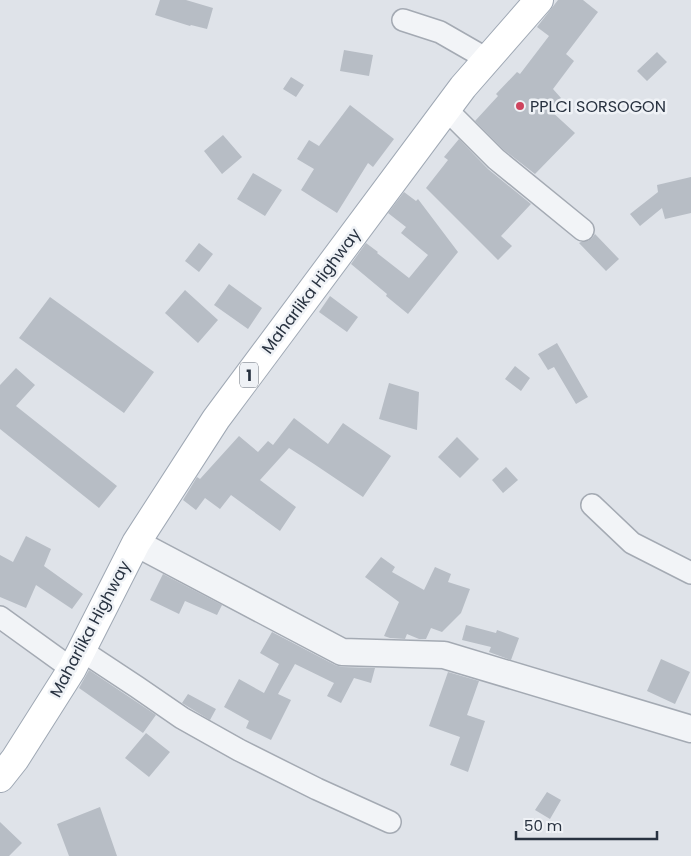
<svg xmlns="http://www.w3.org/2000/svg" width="691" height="856" viewBox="0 0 691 856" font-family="Poppins,sans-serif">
  <rect width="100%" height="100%" fill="#dfe3e9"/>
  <path fill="#b7bdc5" d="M160,0H186L213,8L207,29L191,25L190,26L155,15Z
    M558,0H583L598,12L566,54L574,61L553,89L561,98L550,110L575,133L535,174L504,150L475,121L498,96L496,94L517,72L520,74L549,36L537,27Z
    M344,50L373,55L369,76L340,71Z
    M657,52L667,62L647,81L637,71Z
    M291,77L304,85L296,97L283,89Z
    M350,105L394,139L373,167L368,163L337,213L301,190L314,169L297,159L309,140L319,146Z
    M223,135L242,157L222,174L204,151Z
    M459,139L488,169L531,204L501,236L512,246L498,260L426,188L448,160L444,157Z
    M253,173L282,190L265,216L237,199Z
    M691,177V213L665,219L662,208L640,226L630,214L658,192L657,185Z
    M404,192L416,201L418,199L458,252L408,314L386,296L387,294L351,264L366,243L378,252L377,253L409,278L428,255L401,233L406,227L388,213Z
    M595,234L619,259L606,271L579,243L581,242L588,241L592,238Z
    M199,243L213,254L199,272L185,261Z
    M229,284L262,308L248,329L214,305Z
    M185,290L218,320L198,343L165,313Z
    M330,296L358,317L347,332L319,312Z
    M50,297L154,372L124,413L19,338Z
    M557,343L588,397L576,404L554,367L548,370L538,354Z
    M515,366L530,378L521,391L505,379Z
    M16,368L35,385L16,406L117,486L99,508L0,429V385Z
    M389,383L419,392L417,430L379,419Z
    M294,418L328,444L343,423L391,456L363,497L314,464L289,448L260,480L296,507L280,531L231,495L220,509L205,498L196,510L183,500L197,477L200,479L239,436L258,452L268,441L273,445Z
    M457,437L479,459L460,478L438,457Z
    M506,467L518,480L503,493L492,480Z
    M26,536L51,549L44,566L83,594L72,609L36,585L26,608L0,597V555L13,562Z
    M381,557L395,567L392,572L424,590L435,567L451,574L448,582L470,589L461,613L442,632L431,628L426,639H419L407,634L405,639L390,638L384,636L399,602L365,577Z
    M163,574L222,605L217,615L185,601L179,614L150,600Z
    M466,625L496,633L497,630L519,638L511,660L489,652L491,647L462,640Z
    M272,632L335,665L342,667L375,668L371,683L354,678L341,703L327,696L334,683L295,664L278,694L291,700L271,740L246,728L249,721L224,707L239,679L264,693L279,664L260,653Z
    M661,659L690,672L675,704L647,691Z
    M89,670L156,715L143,733L79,688Z
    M448,672L479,681L467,715L485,721L468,772L450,765L460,737L429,726Z
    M188,694L216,709L210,720L182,703Z
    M146,733L170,752L149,777L125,758Z
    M547,792L561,800L550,819L535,810Z
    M100,807L117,856H69L57,824Z
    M0,822L22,843L9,856H0Z"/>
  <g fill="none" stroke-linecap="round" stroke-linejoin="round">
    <g stroke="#a4aab3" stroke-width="24">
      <path id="minor" d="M403,20L440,32L487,59
        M446,109L496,159L583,230
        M592,505L632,543L691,573
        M0,617L72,669
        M81,650L137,687L182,718L239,750L317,789L390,822"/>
    </g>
    <g stroke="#a4aab3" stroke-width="29">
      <path id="tertiary" d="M136,543L342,652L444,655L691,729"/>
    </g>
    <g stroke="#9fa8b4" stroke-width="30">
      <path id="primary" d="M0,778L15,759L72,669L136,543L216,419L463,87L539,0"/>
    </g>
    <use href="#minor" stroke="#f2f4f7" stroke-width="21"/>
    <use href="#tertiary" stroke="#f2f4f7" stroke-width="26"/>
    <use href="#primary" stroke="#fff" stroke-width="28"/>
  </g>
  <circle fill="#ce445e" stroke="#eff2f6" stroke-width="2" cx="520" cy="106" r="5"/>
  <g text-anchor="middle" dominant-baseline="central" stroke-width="5" stroke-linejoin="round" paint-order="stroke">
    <rect fill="#eff2f6" stroke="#646c77" stroke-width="1" x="240" y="362.5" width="18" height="25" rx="4"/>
    <g font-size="15" font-weight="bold" fill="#283240">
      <text x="249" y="375">1</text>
    </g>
    <g font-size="16" fill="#283240" stroke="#eff2f6" text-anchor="start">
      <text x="530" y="106">PPLCI SORSOGON</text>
    </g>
    <g font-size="16" fill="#283240" stroke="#eff2f6">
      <text transform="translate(311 291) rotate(-53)">Maharlika Highway</text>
      <text transform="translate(90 629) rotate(-62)">Maharlika Highway</text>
    </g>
  </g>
  <path d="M516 831v8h141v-8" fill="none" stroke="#283240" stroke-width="2.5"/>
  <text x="524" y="831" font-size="15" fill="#283240" stroke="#eff2f6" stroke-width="4" paint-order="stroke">50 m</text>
</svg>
